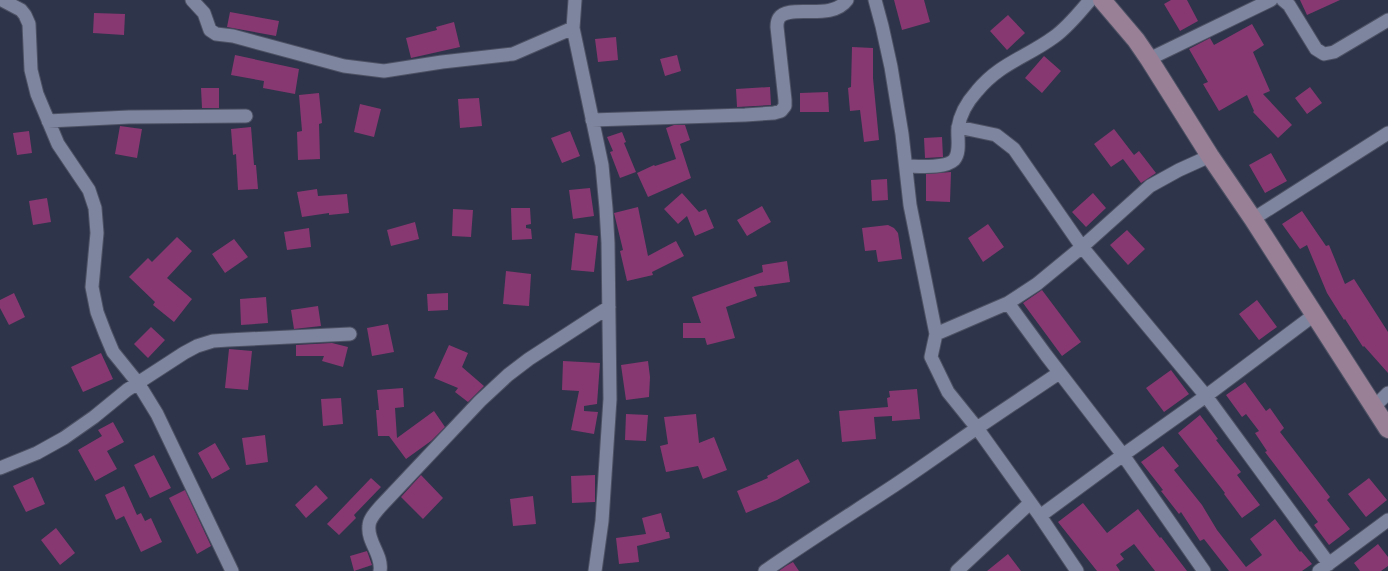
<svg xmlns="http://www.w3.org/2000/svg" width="1388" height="571" viewBox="0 0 1388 571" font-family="Karla,sans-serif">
  <rect width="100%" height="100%" fill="#2e344a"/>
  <path fill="#873871" d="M894,0H924L930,22L902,30Z
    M1171,0H1187L1198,21L1180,31L1164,4Z
    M1300,0H1340L1307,15Z
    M230,12L279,21L276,36L227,27Z
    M94,13L125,14L124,35L93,33Z
    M1008,15L1025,33L1007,50L990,31Z
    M454,22L460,47L411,58L406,38L437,30L436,27Z
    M1252,24L1264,45L1253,52L1270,91L1263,94L1292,125L1278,138L1253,112L1254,111L1247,95L1219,111L1203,84L1208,82L1189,49L1210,38L1214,45Z
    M616,37L618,60L598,62L595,39Z
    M852,47L873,48V78L879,140L864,142L860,110L850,111L848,88L851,87Z
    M235,55L299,69L295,94L263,88L264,81L231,75Z
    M677,55L681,71L665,76L660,59Z
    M1044,56L1061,71L1042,93L1025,78Z
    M770,87L771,105L737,107L736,89Z
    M1310,87L1322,103L1307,114L1295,98Z
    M201,88H219V108H202Z
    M828,92L829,112H800V93Z
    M319,93L322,123L319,124L320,159L298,160L297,132L302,131L299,95Z
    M479,98L482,126L460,128L458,99Z
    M360,104L381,109L374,137L354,132Z
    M674,125H685L690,140L680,144L691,178L648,197L637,173L654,165L655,166L676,159L666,128Z
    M120,126L142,129L137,158L115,154Z
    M251,127L254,165H256L258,189L238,190L236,154L233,155L231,129Z
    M1114,129L1134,155L1139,151L1156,173L1141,183L1123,159L1111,167L1094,144Z
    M29,131L32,153L17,155L13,133Z
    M570,131L580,156L562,163L551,138Z
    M622,132L626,142L624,143L636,172L620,178L610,152L613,151L607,137Z
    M942,137L943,157L925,158L924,138Z
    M1271,153L1287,181L1265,193L1249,165Z
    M951,172L950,202L926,201V174Z
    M887,179L888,200L872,201L871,180Z
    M590,188L594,216L573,219L569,190Z
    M317,189L318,196L347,194L349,213L329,215V213L302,217L297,192Z
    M682,193L699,212L706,209L714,228L695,236L687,216L678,224L664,209Z
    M1093,193L1106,208L1086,227L1072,212Z
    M47,198L51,222L33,225L29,201Z
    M762,206L771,222L747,236L737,220Z
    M638,207L648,256L676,241L684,256L652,272L653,275L627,281L620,251L623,250L614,213Z
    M511,208H530L531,224L526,225V228L531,229L532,239L512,240Z
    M453,209L473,210L471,237L452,236Z
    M1302,211L1326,246L1329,245L1345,284L1354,279L1388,332V373L1364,346L1363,347L1345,319L1344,320L1327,293L1307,245L1300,249L1282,224Z
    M415,222L419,239L391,246L387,230Z
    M988,224L1004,247L983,262L968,238Z
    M888,225L894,228L898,233L902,259L878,262L876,250L865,251L862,228Z
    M309,228L311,247L287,250L284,232Z
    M1127,230L1145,249L1128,265L1110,245Z
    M575,233L598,236L594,272L571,270Z
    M177,237L192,251L167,278L192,299L174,322L153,305L155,302L129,277L148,258L152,262Z
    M234,239L248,257L225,273L212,254Z
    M787,261L790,282L754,287L757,296L726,307L735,338L707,345L705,338H683V323H701L692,297L763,272L762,265Z
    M506,271L531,274L529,306L503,304Z
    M1042,290L1081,342L1062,356L1023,303Z
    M14,293L25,317L9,325L0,308V300Z
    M448,293V310L428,311L427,294Z
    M266,297L268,323L241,325L240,299Z
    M1257,300L1277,327L1259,340L1239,314Z
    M318,306L321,326L294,329L291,310Z
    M388,324L394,352L372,356L367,328Z
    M151,327L165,340L148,358L134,344Z
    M332,343L348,347L343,367L322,361L324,356H296V345Z
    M449,345L468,353L462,367L484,386L468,402L455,392L458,388L434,378Z
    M229,349L252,351L248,390L225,388Z
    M101,353L113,379L83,392L71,367Z
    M563,361L600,363L597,404L584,406V411L598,412L594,434L571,430L579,391L562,390Z
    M648,361L650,377L649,397L626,400L621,365Z
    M1171,370L1189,394L1164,412L1146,388Z
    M1245,382L1266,411L1270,408L1284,428L1280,432L1330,497L1327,500L1350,529L1329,545L1314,525L1318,522L1265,452L1267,451L1255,433L1259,431L1246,414L1242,417L1226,395Z
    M403,388L404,407L395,408L397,438L434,411L445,427L431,441L406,459L389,436H378L376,410H379L377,390Z
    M917,389L920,419L892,421V416L874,417L876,439L842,442L839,411L888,407L887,398L890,397L889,391Z
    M341,398L343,424L323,426L321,399Z
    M626,414L648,415L646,441L625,440Z
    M696,414L699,443L714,437L727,470L703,479L698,466L666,472L660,446L668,444L664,417Z
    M1200,415L1218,439L1216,440L1241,472L1237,475L1260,505L1242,518L1224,494L1225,493L1178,433Z
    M113,422L124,442L107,451L117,469L95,481L78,450L102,436L98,430Z
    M265,435L268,462L246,465L242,438Z
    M215,443L230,469L212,479L198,453Z
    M1163,446L1179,466L1174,470L1202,505L1217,530L1246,567L1262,555L1250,539L1275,519L1300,552L1301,551L1312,564L1302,571H1229L1204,539L1200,541L1181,512L1179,514L1161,491L1163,490L1141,462Z
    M154,455L171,488L150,498L134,465Z
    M798,459L810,482L777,500L746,513L737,491L768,478L767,476Z
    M421,475L443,498L423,519L401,497Z
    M595,475V502L572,503L571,476Z
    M33,477L45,504L26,512L13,486Z
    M371,478L381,487L354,515L356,518L339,535L327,524Z
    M1369,478L1387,500L1366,517L1348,494Z
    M316,485L328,498L306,518L295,505Z
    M124,486L137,515L141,513L145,521L151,518L162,542L141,552L124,516L116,520L105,495Z
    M185,490L211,546L197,554L169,498Z
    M533,496L536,524L513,526L510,499Z
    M1083,503L1107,533L1138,509L1160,538L1161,537L1187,571H1155L1134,544L1120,554L1124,559L1116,565L1120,571H1097L1058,522Z
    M661,513L666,532H669L670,538L637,546L639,562L619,564L616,538L646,534L642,518Z
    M56,528L75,553L60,565L41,540Z
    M1378,544L1388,557V566L1381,571H1360L1354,563Z
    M367,551L372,565L354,571L350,556Z
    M1008,554L1021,571H987Z
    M793,562L799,571H779L786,566Z"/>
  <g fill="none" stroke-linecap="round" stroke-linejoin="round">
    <g stroke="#4d5164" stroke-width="15">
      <path id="street" d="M2,0L21,10L25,15L29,24L31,70L37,94L58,144L89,190L95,208L97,233L92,287L97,312L105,333L113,352L138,383L157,414L232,571
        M192,0L204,13L210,30L216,34L233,36L344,66L384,71L442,62L513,54L573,28
        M575,0L573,28L602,165L606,208L608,243L610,399L602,521L595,571
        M875,0L882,26L891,67L902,134L910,205L936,334L931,357L948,392L977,428L1059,373
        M1283,0L1289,5L1316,49L1324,54L1334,52L1388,20
        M1149,59L1271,0
        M592,120L745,115L774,113L781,111L785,106V100L777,27C777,24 777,21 779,18C789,3 831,22 847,0
        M48,121L129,117L246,116
        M958,127L996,135L1014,149L1082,247L1206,396L1329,564
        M906,166C918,166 945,169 954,160C961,152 957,138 958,128C960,114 968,101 977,91C1000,63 1027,57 1054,37C1068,27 1079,13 1090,0
        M1253,219L1388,133
        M1008,303L1046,355L1123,455L1204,571
        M936,334L1008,303L1037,284L1082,247L1150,186L1179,170L1210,156
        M1374,407L1388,393
        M0,468L37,453L64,438L94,417L127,390L184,353L197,346L213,341L228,340L350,334
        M1040,516L1123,455L1206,396L1314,315
        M380,571C383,555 367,542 369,526C369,519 375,513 380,507L480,401L508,375L529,359L609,307
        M765,571C808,541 851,514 895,485C922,467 950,447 977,428L1040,516L1077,571
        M957,571L1030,503
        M1319,571L1388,520"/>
    </g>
    <g stroke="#4d5164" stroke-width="20">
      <path id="secondary" d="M1102,0L1136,40L1149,59L1210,156L1253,219L1388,429"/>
    </g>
    <use href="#street" stroke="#7e859e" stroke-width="13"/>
    <use href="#secondary" stroke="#998096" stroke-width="18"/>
  </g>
</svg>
